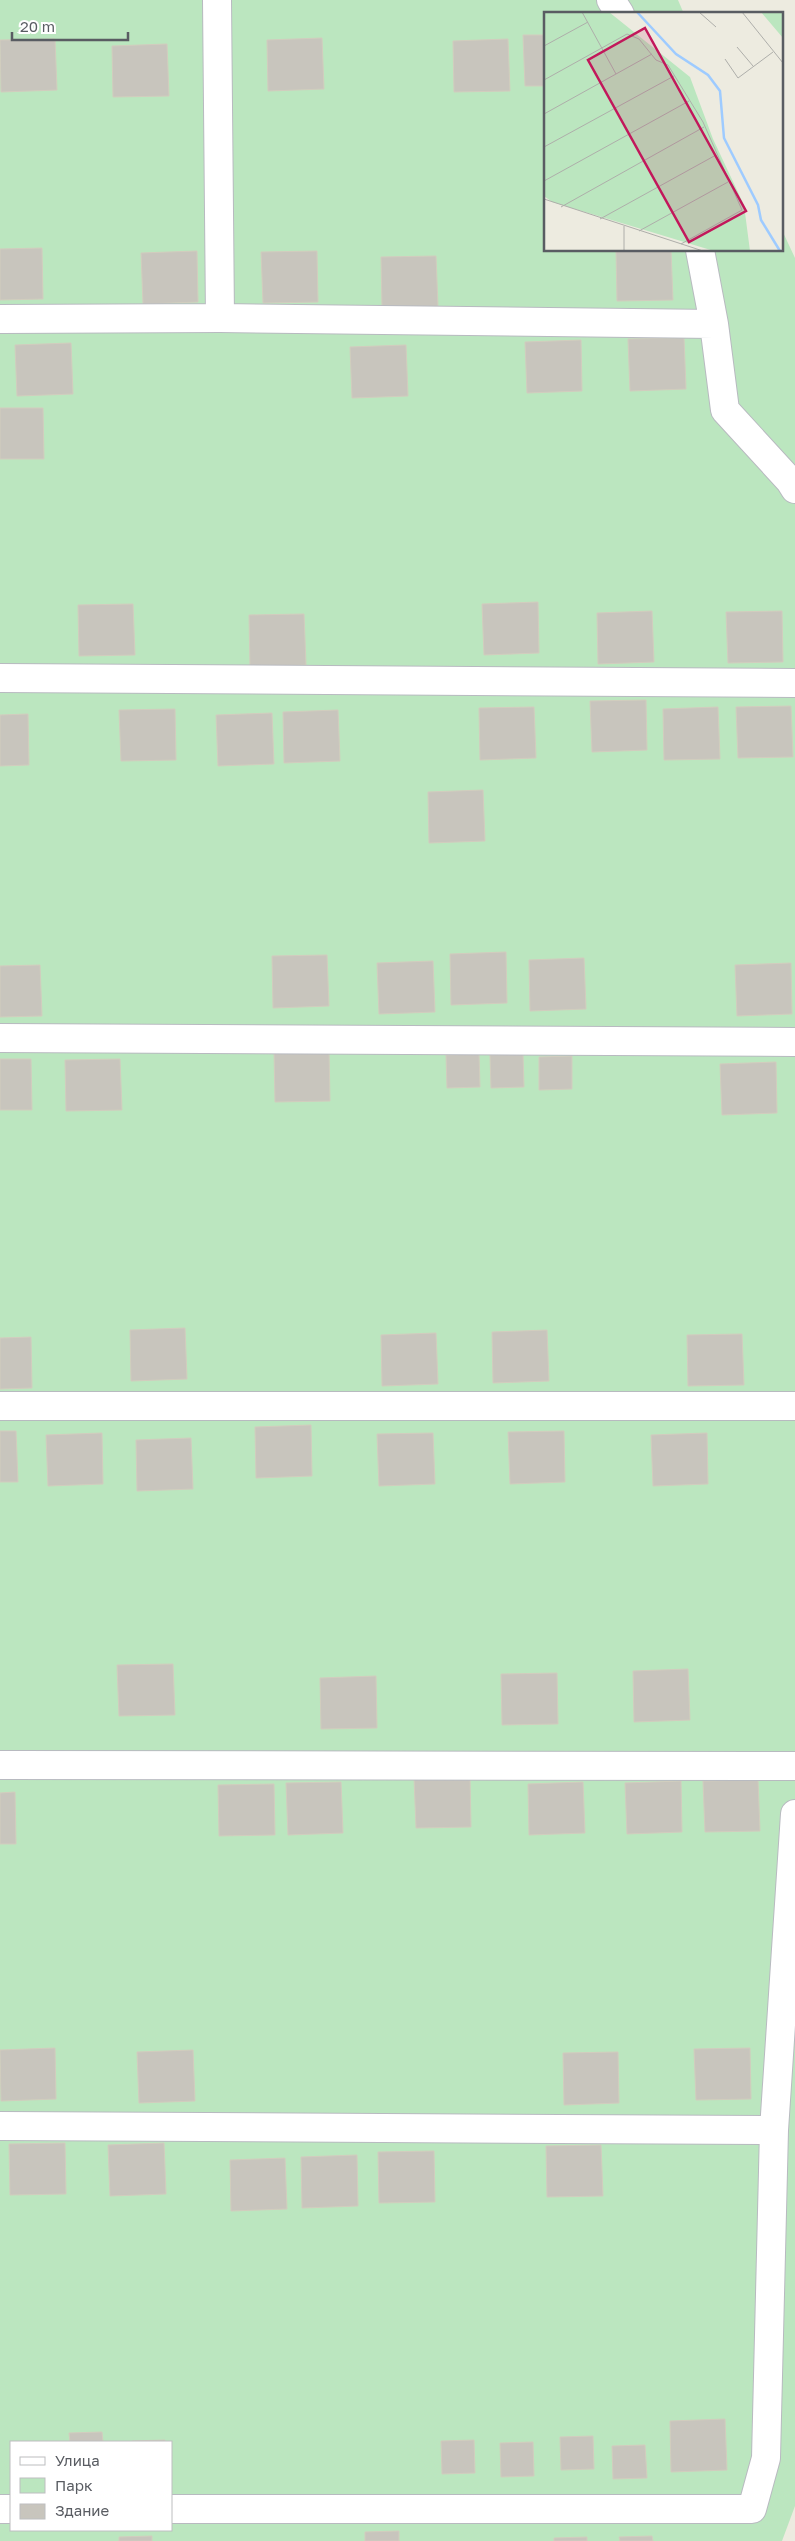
<svg xmlns="http://www.w3.org/2000/svg" width="795" height="2541" viewBox="0 0 795 2541" font-family="'Golos Text',sans-serif">
  <rect width="100%" height="100%" fill="#edebe0"/>
  <path fill="#bbe6bf" fill-rule="evenodd" d="M0,0H678L684,14H545V250H781V228L795,258V2506L782,2541H0ZM11,2442H171V2530H11Z"/>
  <path fill="#c8c5bd" stroke="#d2cdbe" d="M523,35H545V86H525Z
    M322,38L324,89L268,91L267,40Z
    M55,39L57,90L1,92L0,40Z
    M508,39L510,91L454,92L453,41Z
    M167,44L169,96L113,97L112,46Z
    M42,248L43,299L0,300V249Z
    M616,250H671L673,300L617,301Z
    M197,251L198,302L143,304L141,253Z
    M317,251L318,302L263,303L261,252Z
    M436,256L438,307L382,308L381,257Z
    M684,338L686,389L630,391L628,339Z
    M581,340L582,391L527,393L525,342Z
    M71,343L73,394L17,396L15,345Z
    M406,345L408,396L352,398L350,347Z
    M0,408H43L44,459H0Z
    M538,602L539,653L484,655L482,604Z
    M133,604L135,655L79,656L78,605Z
    M652,611L654,662L598,664L597,613Z
    M782,611L783,662L728,663L726,612Z
    M304,614L306,665L250,667L249,615Z
    M646,700L647,750L592,752L590,701Z
    M791,706L793,757L738,758L736,707Z
    M534,707L536,758L480,760L479,708Z
    M718,707L720,759L664,760L663,709Z
    M175,709L176,760L121,761L119,710Z
    M338,710L340,761L284,763L283,712Z
    M272,713L274,764L218,766L216,715Z
    M28,714L29,765L0,766V715Z
    M483,790L485,841L429,843L428,792Z
    M506,952L507,1003L451,1005L450,954Z
    M327,955L329,1006L273,1008L272,956Z
    M584,958L586,1009L530,1011L529,960Z
    M433,961L435,1012L379,1014L377,963Z
    M791,963L792,1014L737,1016L735,965Z
    M40,965L42,1016L0,1017V966Z
    M329,1050L330,1101L275,1102L274,1051Z
    M479,1054L480,1087L447,1088L446,1055Z
    M523,1054L524,1087L491,1088L490,1055Z
    M572,1056V1089L539,1090V1057Z
    M0,1059H31L32,1110H0Z
    M120,1059L122,1110L66,1111L65,1060Z
    M776,1062L777,1113L722,1115L720,1064Z
    M185,1328L187,1379L131,1381L130,1330Z
    M547,1330L549,1381L493,1383L492,1332Z
    M436,1333L438,1384L382,1386L381,1335Z
    M742,1334L744,1385L688,1386L687,1335Z
    M31,1337L32,1388L0,1389V1338Z
    M311,1425L312,1476L256,1478L255,1427Z
    M0,1431H16L18,1482H0Z
    M564,1431L565,1482L510,1484L508,1432Z
    M102,1433L103,1484L48,1486L46,1435Z
    M433,1433L435,1484L379,1486L377,1434Z
    M707,1433L708,1484L653,1486L651,1435Z
    M191,1438L193,1489L137,1491L136,1440Z
    M173,1664L175,1715L119,1716L117,1665Z
    M688,1669L690,1720L634,1722L633,1671Z
    M557,1673L558,1724L502,1725L501,1674Z
    M376,1676L377,1728L321,1729L320,1678Z
    M470,1776L471,1827L416,1828L414,1778Z
    M758,1780L760,1831L705,1832L703,1781Z
    M681,1781L682,1832L627,1834L625,1783Z
    M341,1782L343,1833L288,1835L286,1783Z
    M583,1782L585,1833L529,1835L528,1784Z
    M274,1784L275,1835L219,1836L218,1785Z
    M15,1792L16,1844H0V1793Z
    M55,2048L56,2099L1,2101L0,2050Z
    M750,2048L751,2099L696,2100L694,2049Z
    M193,2050L195,2101L139,2103L137,2052Z
    M618,2052L619,2103L564,2105L563,2053Z
    M65,2143L66,2194L10,2195L9,2144Z
    M164,2143L166,2194L110,2196L108,2145Z
    M601,2145L603,2196L547,2197L546,2146Z
    M434,2151L435,2202L379,2203L378,2152Z
    M357,2155L358,2206L302,2208L301,2157Z
    M285,2158L287,2209L231,2211L230,2160Z
    M725,2419L727,2470L671,2472L670,2421Z
    M102,2432L103,2442H70L69,2433Z
    M593,2436L594,2469L561,2470L560,2437Z
    M165,2440V2442H132V2441Z
    M474,2440L475,2473L442,2474L441,2441Z
    M533,2442L534,2476L501,2477L500,2443Z
    M645,2445L647,2478L613,2479L612,2446Z
    M399,2531V2541H365V2532Z
    M152,2536V2541H119V2537Z
    M652,2536L653,2541H620L619,2537Z
    M587,2537V2541H554V2538Z"/>
  <g fill="none" stroke-linecap="round" stroke-linejoin="round">
    <g stroke="#b8bac0" stroke-width="30">
      <path id="minor" d="M217,0L220,318
        M611,0L620,14
        M700,250L714,324L725,410L790,481L795,489
        M0,319L220,318L714,324
        M0,678L795,683
        M0,1038L795,1042
        M0,1406H795
        M0,1765L795,1766
        M0,2126L774,2130
        M0,2509H11
        M171,2509H752L766,2458L774,2130L795,1814"/>
    </g>
    <use href="#minor" stroke="#fff" stroke-width="28"/>
  </g>
  <g transform="translate(544 12)">
    <rect width="239" height="239" fill="#edebe0"/>
    <path d="M0,0H65L146,65L169,127L200,193L206,239H170L8,190L0,184ZM217,0H239V26Z" fill="#bbe6bf"/>
    <path fill="none" stroke="#9ecbff" stroke-width="2.5" d="M93,0L132,42L164,63L176,79L180,126L214,193L217,208L236,239"/>
    <path fill="none" stroke="#aeaeaa" stroke-width="1" d="M38,0L72,62M155,0L172,15M198,0L239,51M0,34L44,10M193,35L209,54M181,47L194,66L229,40M0,68L83,22L95,27L112,48L124,53L159,110L198,198L137,232M0,102L108,42M0,135L130,64M0,169L145,89M0,187L159,239M17,195L160,115M56,207L172,143M95,219L184,170M80,239V214"/>
    <path fill="#c2185b" fill-opacity="0.15" stroke="#c2185b" stroke-width="2.5" d="M101,16L202,199L145,230L44,48Z"/>
    <rect width="239" height="239" fill="none" stroke="#595c62" stroke-width="2.5"/>
  </g>
  <rect x="10" y="2441" width="162" height="90" fill="#ffffff" stroke="#bdbec0"/>
  <rect x="20" y="2457" width="25" height="8" fill="#ffffff" stroke="#bdbec0"/>
  <text x="55" y="2466" font-size="15" fill="#595c62">Улица</text>
  <rect x="20" y="2478" width="25" height="15" fill="#bbe6bf" stroke="#bdbec0"/>
  <text x="55" y="2491" font-size="15" fill="#595c62">Парк</text>
  <rect x="20" y="2504" width="25" height="15" fill="#c8c5bd" stroke="#bdbec0"/>
  <text x="55" y="2516" font-size="15" fill="#595c62">Здание</text>
  <path d="M12 32v8h116v-8" fill="none" stroke="#595c62" stroke-width="2.5"/>
  <text x="20" y="32" font-size="15" fill="#595c62" stroke="#ffffff" stroke-width="4" paint-order="stroke">20 m</text>
</svg>
